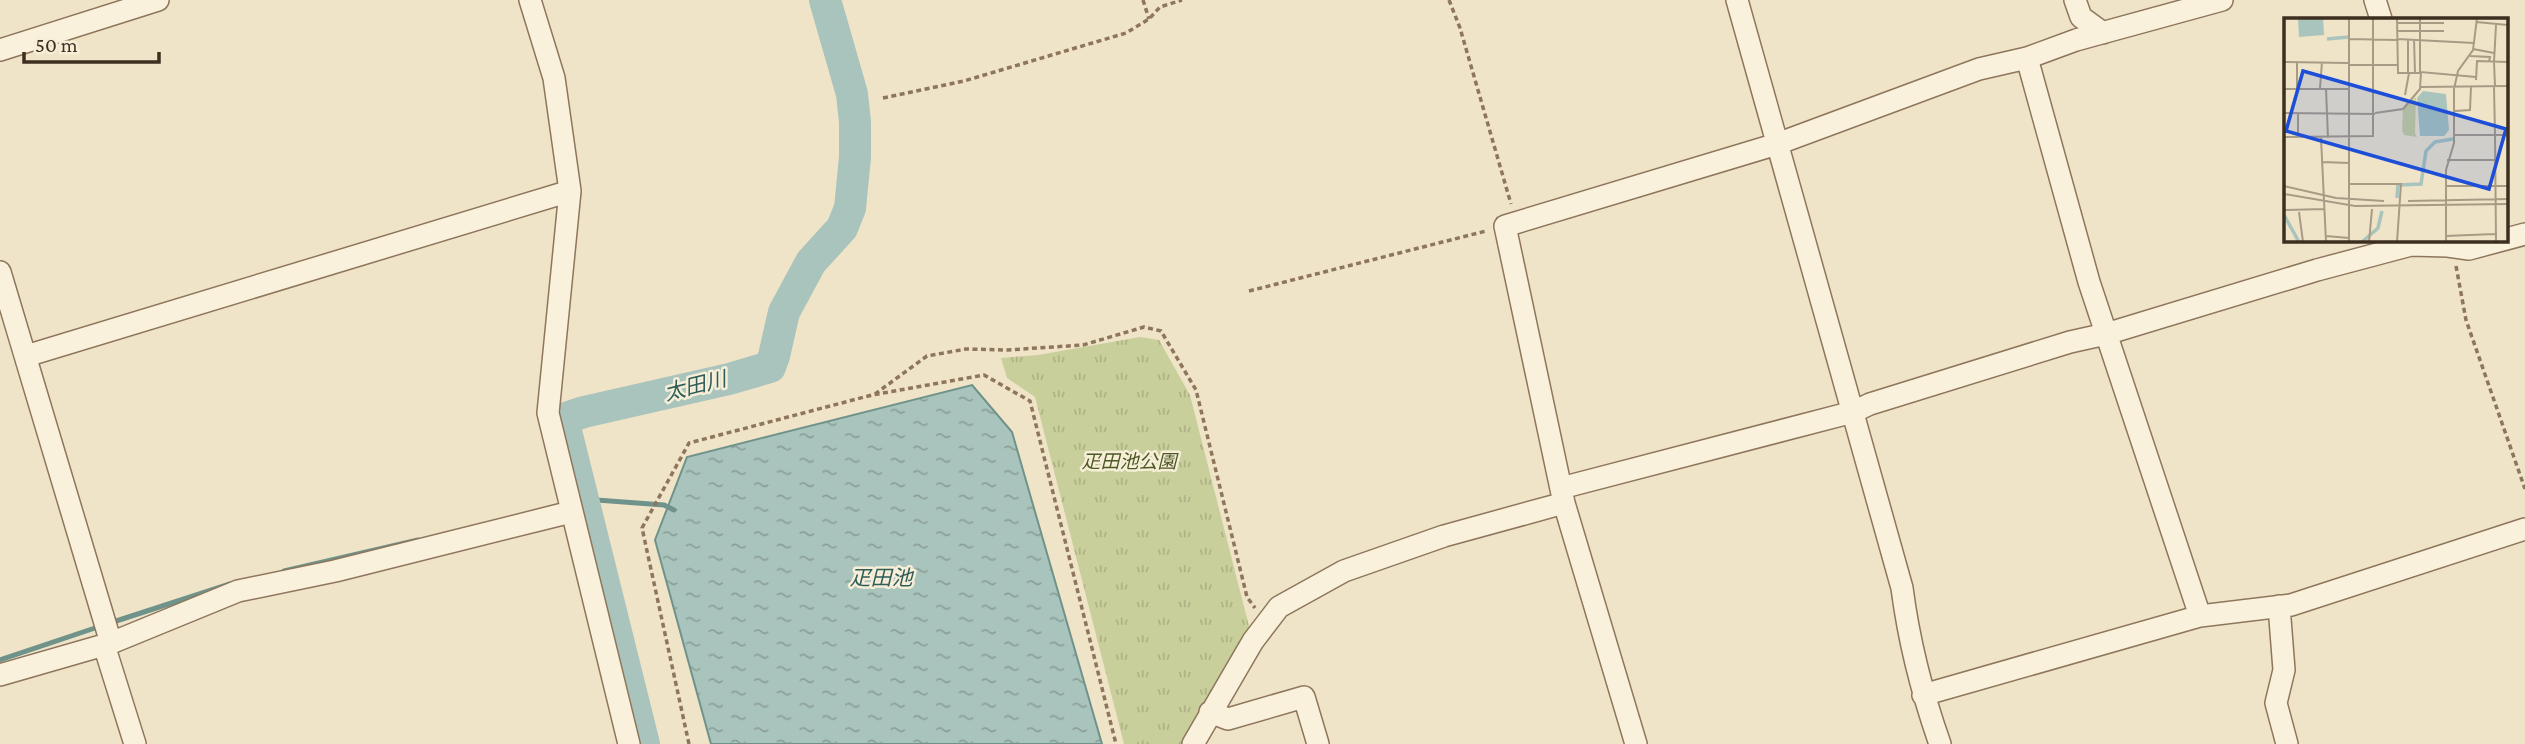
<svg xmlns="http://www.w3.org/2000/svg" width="2525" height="744" viewBox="0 0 2525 744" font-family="'Crimson Pro','Noto Sans JP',serif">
  <defs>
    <pattern id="grass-tufts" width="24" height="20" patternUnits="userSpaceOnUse" patternTransform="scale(1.75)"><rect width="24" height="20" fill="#c9cf9b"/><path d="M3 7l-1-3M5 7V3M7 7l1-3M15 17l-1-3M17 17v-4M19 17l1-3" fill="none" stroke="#aeb285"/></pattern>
    <pattern id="water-ripples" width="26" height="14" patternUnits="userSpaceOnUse" patternTransform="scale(1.75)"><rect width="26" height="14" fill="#a9c4bc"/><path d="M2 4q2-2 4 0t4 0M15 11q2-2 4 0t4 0" fill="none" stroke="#8ba098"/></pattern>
  </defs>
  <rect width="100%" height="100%" fill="#f0e4c8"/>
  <path fill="url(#grass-tufts)" d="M1140,337L1159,340L1190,395L1251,634L1189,744H1124L1035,397L1007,378L1001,358L1038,355Z"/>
  <path fill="url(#water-ripples)" stroke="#6f938a" stroke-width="2" d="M972,385L1012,432L1102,744H711L655,540L687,457Z"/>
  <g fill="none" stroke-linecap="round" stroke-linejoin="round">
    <path stroke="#6f938a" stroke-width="5" d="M573,501L583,499L664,505L674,510
      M284,571L418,540
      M110,623L230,584
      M0,660L101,626"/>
    <path stroke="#a9c4bc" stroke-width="32" d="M644,744L563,419L584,412L729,379L770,367L774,356L784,312L811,262L842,228L850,208L855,157V122L852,94L825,0"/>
    <g stroke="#8d765c" stroke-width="24">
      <path id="minor" d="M530,0L554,78L570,191L548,413L629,744
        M1737,0L1902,588C1909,642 1922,693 1940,744
        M2075,0L2081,17L2103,33
        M2375,0L2381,19
        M0,50L158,0
        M2027,58L2089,282L2200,616
        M0,272L111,643
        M26,356L570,191
        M1561,488L1853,412L1870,404L2070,342L2106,334L2317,270L2411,245L2448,246L2469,249L2525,234
        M2279,606L2284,670L2276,703L2287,744
        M104,645L135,744
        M0,675L111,643L238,591L335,571L571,512
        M1923,695L2200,616L2291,605L2525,529
        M1210,712L1228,719L1304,697L1318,744
        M1193,744L1253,641L1279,607L1344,571L1444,536L1564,503
        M1636,744L1564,503L1505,226L1777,144L1979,69L2027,58L2076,40L2222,0"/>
    </g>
    <path stroke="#8d765c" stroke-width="3.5" stroke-dasharray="5 3.5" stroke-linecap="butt" d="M1143,0L1149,19
      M1449,0L1460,28L1511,204
      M883,98L964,81L1126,33L1149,19L1160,7L1182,0
      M2456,266L2466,320L2525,489
      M1249,291L1486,231
      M875,394L927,356L966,349L1007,350L1083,345L1144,327L1161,331L1196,390L1247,597L1255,608
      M689,744L642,528L689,443L872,395L984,375L1030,401L1116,744"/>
    <use href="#minor" stroke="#faf1dc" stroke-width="21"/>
  </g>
  <g text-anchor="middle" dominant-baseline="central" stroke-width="5" stroke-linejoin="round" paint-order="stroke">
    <g font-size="19" font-style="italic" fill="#4d5a26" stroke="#f7eed8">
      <text x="1129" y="461">疋田池公園</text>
    </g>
    <g font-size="21" font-style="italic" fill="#2f5d5a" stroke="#f7eed8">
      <text transform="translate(695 386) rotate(-14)">太田川</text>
      <text x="881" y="578">疋田池</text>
    </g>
  </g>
  <g transform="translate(2284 18)">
    <rect width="224" height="224" fill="#f0e4c8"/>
    <path d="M132,79L131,115L133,119L120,117L118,112L119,91Z" fill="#c9cf9b"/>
    <path d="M14,0H39L40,17L15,19ZM139,73L162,76L165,112L160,118H136L133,80Z" fill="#a9c4bc"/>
    <path fill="none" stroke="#a9c4bc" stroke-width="3.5" d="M43,21L65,19M113,180L114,167L137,166L142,133L151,124L169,121M0,197L15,224M78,224L94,210L98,193"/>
    <path fill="none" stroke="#a89b85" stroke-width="2" d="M113,0L114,55H136V0M192,4L224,7M113,5H160M113,13H160M65,21L113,22M113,21L190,25M124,21V55M130,21L131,55M189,31L210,35M186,38L206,39L205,44M0,44L64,45M210,44L212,7M210,44L211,68M64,47H114M192,62L193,43L224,44M210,68L211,117M137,69L224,68M13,70V44M36,70L38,44M0,71H66M42,71L44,120M121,77L125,55M171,93L186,92L187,69M0,95L91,96M14,95V119M91,95L119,91L136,71L137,54L192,59M171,117H224M211,117L212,224M0,119L89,118V0M37,120L42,224M163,142H211M39,144L65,145M64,166H117L113,224M0,168L52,180L100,183M162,168H224M0,176L71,188L224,186M124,183L224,181M0,192L41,191M15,194L19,224M42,218L65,220M161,218L211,216M65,224V0M85,224L88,191M162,224V152L170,125V71L174,53L189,32L193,0"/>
    <path fill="#1d4ed8" fill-opacity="0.15" stroke="#1d4ed8" stroke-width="3.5" d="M19,53L222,111L205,171L2,113Z"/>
    <rect width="224" height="224" fill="none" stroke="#3d2e20" stroke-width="3.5"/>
  </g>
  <path d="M24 52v10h135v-10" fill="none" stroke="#3d2e20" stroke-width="3.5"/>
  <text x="35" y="52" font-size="21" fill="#3d2e20" stroke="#f7eed8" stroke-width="5" paint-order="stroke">50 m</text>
</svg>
